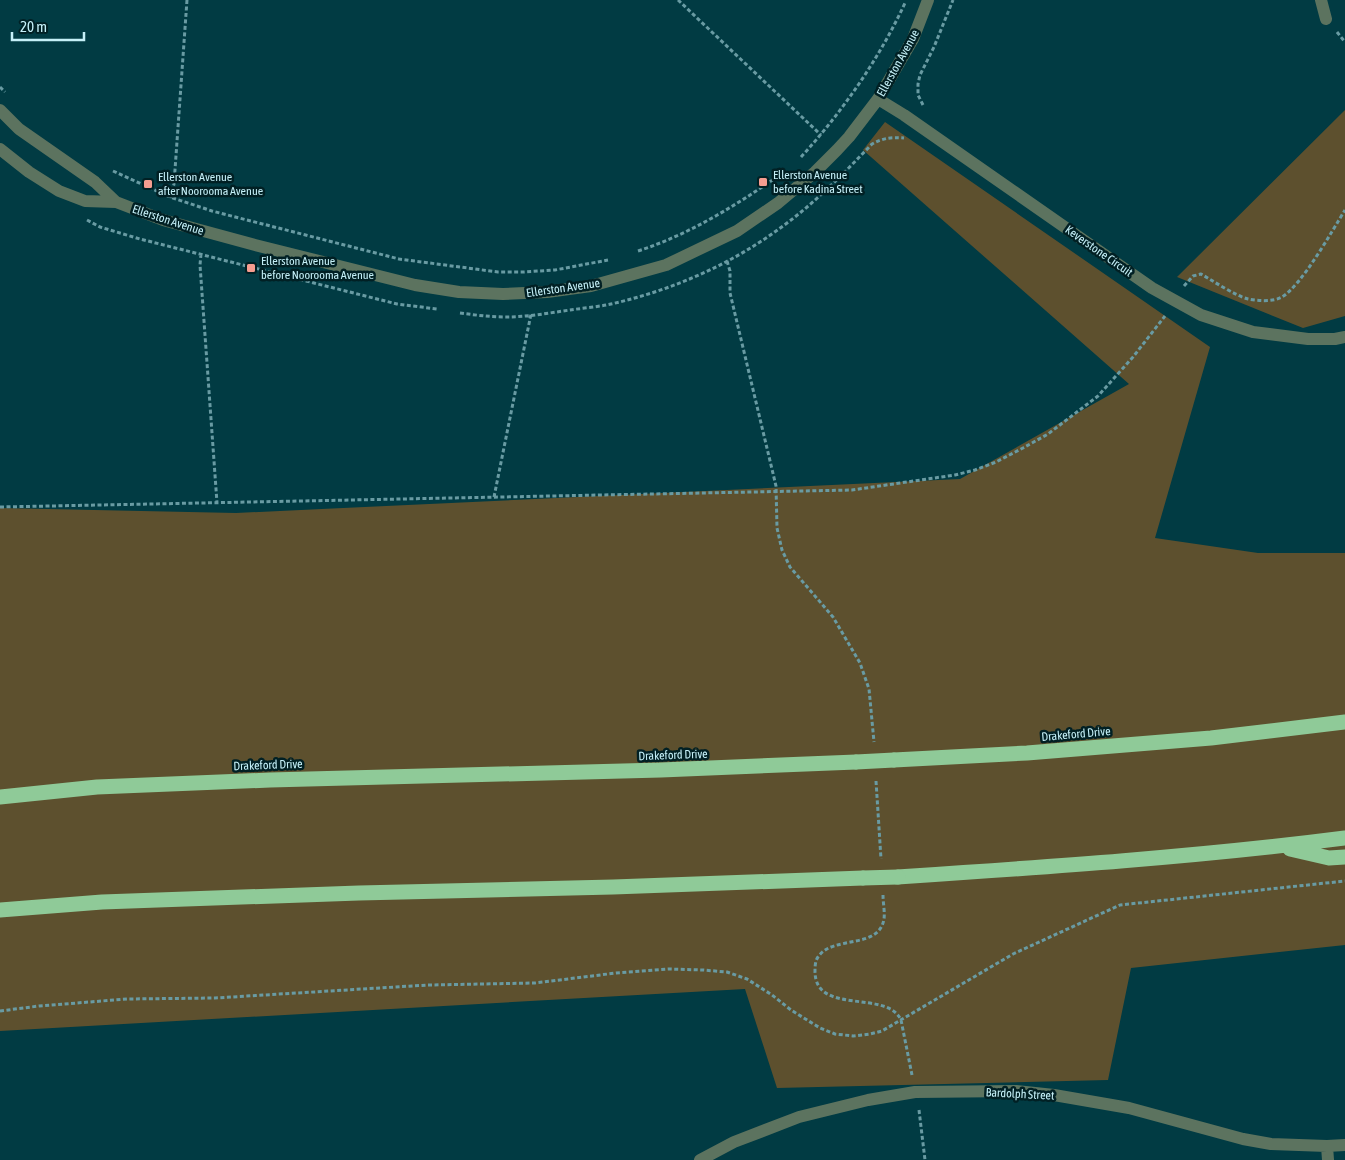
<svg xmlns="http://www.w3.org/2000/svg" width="1345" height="1160" viewBox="0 0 1345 1160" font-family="'Asap Condensed',sans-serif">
  <rect width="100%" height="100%" fill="#013b43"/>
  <path fill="#5d502e" d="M1345,110V316L1303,328L1177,277Z
    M885,122L1210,347L1155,538L1258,553H1345V945L1131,968L1108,1080L777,1088L745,989L0,1031V508L236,513L960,479L1129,384L863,150Z"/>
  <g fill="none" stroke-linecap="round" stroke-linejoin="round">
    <path stroke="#699ba3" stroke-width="3" stroke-dasharray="4 2.5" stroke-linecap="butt" d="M678,0L821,135
      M1337,32L1345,42
      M0,87L5,92
      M923,105L918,95V84L920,75L934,47L953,0
      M801,157C843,111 879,59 905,3
      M113,171L170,197L212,211L399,259L498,272H523L555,270L608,260
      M170,198L174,184L187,0
      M87,220L100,227L140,239L397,304L437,309
      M638,251C690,234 733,207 777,177
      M201,254L200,265L217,503
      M727,261L730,271V293L776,486L777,528L782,550L790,567L833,617L860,663L869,689L874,742
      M1184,286L1193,276L1201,274C1213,281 1236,296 1248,299C1258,301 1273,302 1282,297C1302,285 1332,231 1345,210
      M460,313C475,315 490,317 506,317C527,317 549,313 570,310C583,308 598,307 611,304C673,290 732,264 783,226C816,202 844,173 872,144C883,138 891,137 904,138
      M494,497L531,314
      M0,507L852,490L955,475L975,470L996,462L1023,448L1048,434L1098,396L1133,357L1165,316
      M876,781L881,859
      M883,895C883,903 885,912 884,919C879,950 832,935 818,957C815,961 815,967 815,972C816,1016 887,989 901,1020L912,1075
      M0,1011L39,1006L127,999L215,998L428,985L535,983L616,973L669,969L703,970L727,972L747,979L772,995L791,1010L820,1028L835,1034L853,1036L870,1034L882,1031L1013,954L1120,905L1345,881
      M919,1110L925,1160"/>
    <path stroke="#5c735f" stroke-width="12" d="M1321,0L1326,19
      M878,99L904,115L1152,288L1201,315L1253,332L1308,339H1335L1345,337
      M0,110L19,129L95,182L116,202
      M0,149L29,172L59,191L85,201L116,202L163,220L255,245L415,285L459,292L503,294L547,292L591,286L666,265L737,231L778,203L815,172L837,150L849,137L878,99L913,39L928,0
      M1327,1146L1328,1160
      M700,1160L734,1142L799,1117L868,1100L915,1092L1016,1091L1054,1095L1129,1108L1243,1139L1271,1144L1327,1146L1345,1145"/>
    <path stroke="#8fca98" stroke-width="15" d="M894,760L1027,753L1211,738L1345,722
      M0,797L97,787L270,780L661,770L856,762
      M1290,849L1329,858L1345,857
      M898,877C1047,867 1197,857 1345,838
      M0,910L102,902L359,893L613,887L863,878"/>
    <path stroke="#8fca98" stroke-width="15" d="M856,762L894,760
      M863,878L898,877"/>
  </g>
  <g fill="#f59d90" stroke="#012024" stroke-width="2">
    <rect x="758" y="177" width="10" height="10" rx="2.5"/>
    <rect x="143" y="179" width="10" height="10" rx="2.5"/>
    <rect x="246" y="263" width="10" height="10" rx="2.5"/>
  </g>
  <g text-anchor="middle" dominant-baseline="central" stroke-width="5" stroke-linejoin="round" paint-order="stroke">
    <g font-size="12" fill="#c5f0f8" stroke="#012024">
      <text transform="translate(898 63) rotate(-61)">Ellerston Avenue</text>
      <text transform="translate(168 220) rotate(18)">Ellerston Avenue</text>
      <text transform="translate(1099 251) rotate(35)">Keverstone Circuit</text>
      <text transform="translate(563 288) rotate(-8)">Ellerston Avenue</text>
      <text transform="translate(1076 734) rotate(-5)">Drakeford Drive</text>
      <text transform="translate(673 755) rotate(-2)">Drakeford Drive</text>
      <text transform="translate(268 765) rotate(-2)">Drakeford Drive</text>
      <text transform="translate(1020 1094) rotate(3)">Bardolph Street</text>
    </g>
    <g font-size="12" fill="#c5f0f8" stroke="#012024" text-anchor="start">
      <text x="773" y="175">Ellerston Avenue<tspan x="773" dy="14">before Kadina Street</tspan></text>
      <text x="158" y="177">Ellerston Avenue<tspan x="158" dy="14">after Noorooma Avenue</tspan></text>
      <text x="261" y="261">Ellerston Avenue<tspan x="261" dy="14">before Noorooma Avenue</tspan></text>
    </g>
  </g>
  <path d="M12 32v8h72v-8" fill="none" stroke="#c5f0f8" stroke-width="2.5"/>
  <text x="20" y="32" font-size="15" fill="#c5f0f8" stroke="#012024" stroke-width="4" paint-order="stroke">20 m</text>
</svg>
